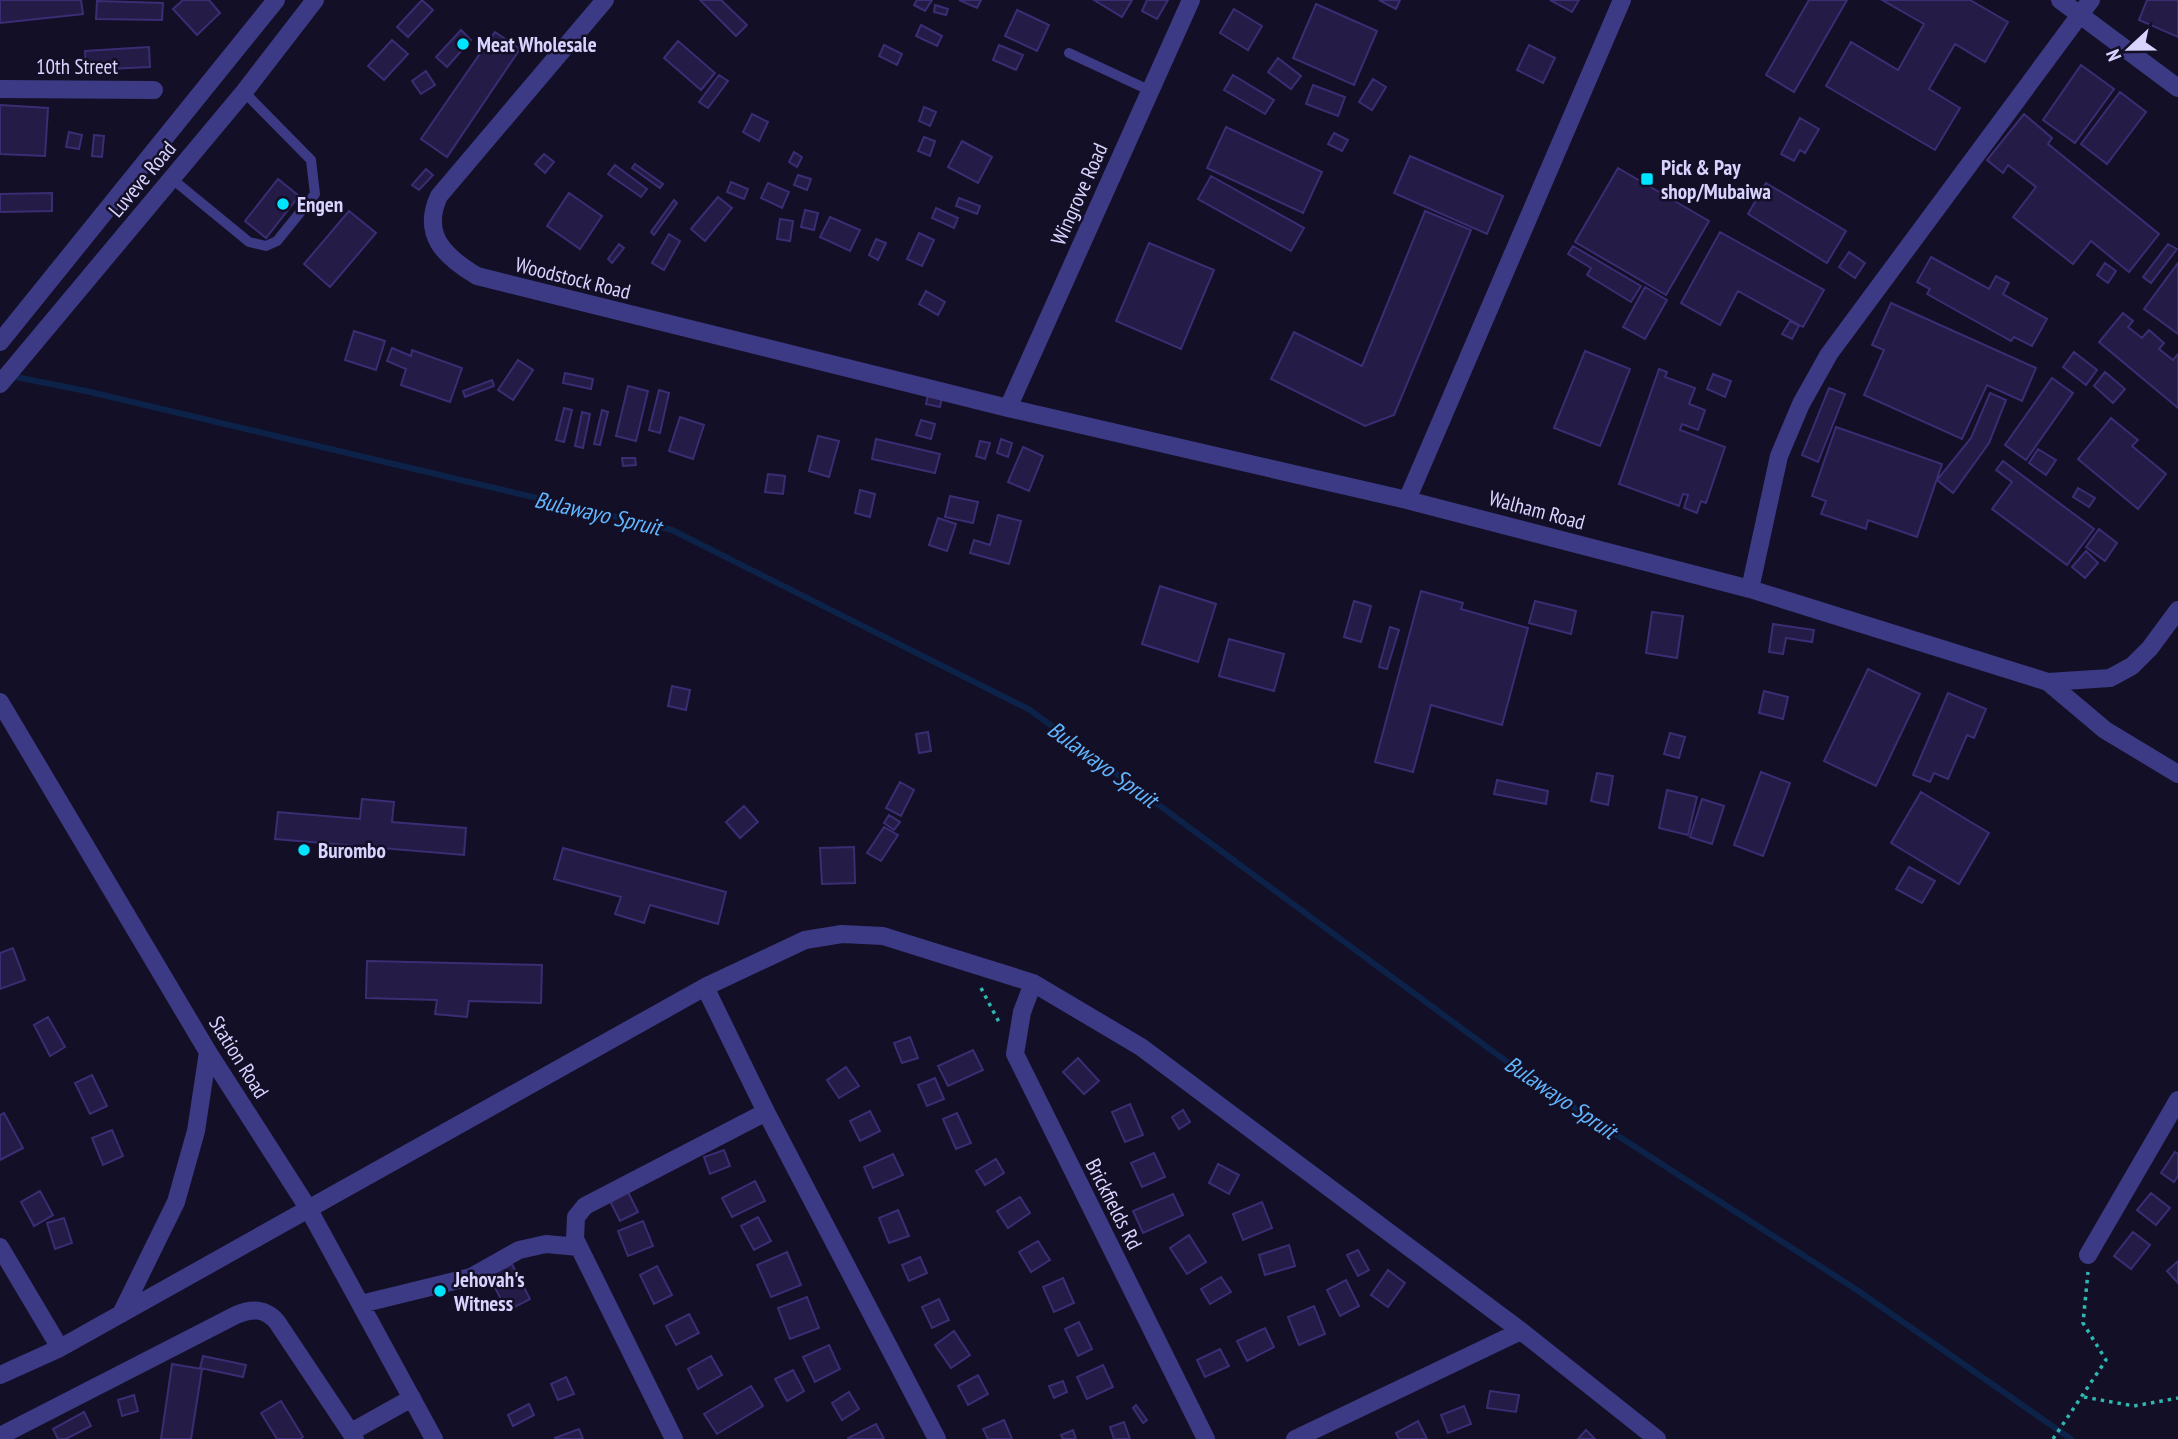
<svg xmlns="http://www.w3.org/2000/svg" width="2178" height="1439" viewBox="0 0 2178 1439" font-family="'PT Sans Narrow',sans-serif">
  <rect width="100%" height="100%" fill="#130f26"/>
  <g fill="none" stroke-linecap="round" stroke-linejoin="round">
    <path stroke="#0c2248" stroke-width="6" d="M11,376L86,391L672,530L1030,710L1533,1081L1857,1290L2071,1439"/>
  </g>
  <path fill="#241b47" stroke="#3b2d73" stroke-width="2" d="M0,0H81L83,14L0,23Z
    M183,0H209L220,13L197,35L173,9Z
    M422,0L433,10L408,37L397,27Z
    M700,0H721L747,25L736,36Z
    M917,0H932L925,11L914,5Z
    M959,0H981L977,8Z
    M1094,0H1132L1122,17Z
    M1147,0H1168L1157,19L1142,11Z
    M1379,0H1400L1396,9Z
    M1550,0H1579L1572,12Z
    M1809,0H1847L1794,92L1766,75Z
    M1882,0H1970L2008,22L1985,62L1955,44L1929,89L1960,108L1935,150L1826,86L1851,42L1898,70L1924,24Z
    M2147,0H2178V37L2139,20Z
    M97,1L163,3L162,20L96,19Z
    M1316,4L1377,31L1354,85L1293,58Z
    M935,5L948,9L946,15L934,12Z
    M1234,9L1262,26L1248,50L1220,33Z
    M1017,10L1049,25L1037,51L1005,36Z
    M921,25L942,36L937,46L916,36Z
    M461,30L471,40L447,67L436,57Z
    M495,32L520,49L447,157L421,139Z
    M392,40L408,54L384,80L368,66Z
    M678,41L715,73L701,90L664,58Z
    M884,45L902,54L897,65L879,56Z
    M999,45L1023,55L1016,70L993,60Z
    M1529,45L1555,58L1543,83L1517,70Z
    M149,47L150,67L86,70L85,51Z
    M1278,58L1301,76L1291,89L1268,72Z
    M2081,65L2114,89L2075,143L2043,120Z
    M426,71L435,85L421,94L412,81Z
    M719,75L728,81L708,108L699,102Z
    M1233,75L1274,100L1265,114L1224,90Z
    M1373,79L1386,87L1372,110L1359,102Z
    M1313,85L1345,97L1338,116L1306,104Z
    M2120,92L2146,112L2107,164L2081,144Z
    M0,105L48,108L45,156L0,154Z
    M924,107L936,112L930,126L919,121Z
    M752,114L768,122L759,141L743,132Z
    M2024,114L2052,138L2048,144L2159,234L2129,272L2091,241L2073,264L2013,217L2036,187L2008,165L2003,173L1987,160Z
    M1800,118L1819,129L1805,153L1800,150L1794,161L1781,154Z
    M1226,127L1322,172L1303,213L1207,168Z
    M69,132L82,135L79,149L66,147Z
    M1334,133L1348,140L1342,151L1328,144Z
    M94,135L104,136L102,157L92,156Z
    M924,137L935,141L930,156L918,151Z
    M962,141L992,157L978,183L948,167Z
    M794,152L802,157L797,167L789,162Z
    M544,154L554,162L545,173L535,164Z
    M1410,156L1503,196L1487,234L1394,193Z
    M635,164L663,184L660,188L632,168Z
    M615,165L647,189L641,197L608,174Z
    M1618,168L1709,221L1666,295L1575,242Z
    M426,169L433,175L419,190L412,185Z
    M798,175L811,179L807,190L794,185Z
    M1211,176L1304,228L1291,251L1198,199Z
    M278,179L299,196L266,238L245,221Z
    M731,182L748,189L744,199L727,192Z
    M768,183L789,192L782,208L761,198Z
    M1766,183L1846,231L1827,263L1748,214Z
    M52,193V211L0,212V194Z
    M569,193L602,216L580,249L547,226Z
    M718,197L732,208L705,241L691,229Z
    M959,198L980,206L977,214L956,206Z
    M674,200L677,203L654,235L651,232Z
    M936,208L958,218L954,228L932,218Z
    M805,210L818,213L814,230L801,227Z
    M349,211L376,233L330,287L304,264Z
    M1425,211L1471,230L1394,415L1365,426L1271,379L1294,332L1362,366Z
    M830,217L860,230L850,251L820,237Z
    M780,219L793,221L790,241L777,239Z
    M1720,232L1824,290L1803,327L1738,291L1720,325L1681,303Z
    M919,233L934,240L922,266L907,259Z
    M669,234L680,241L664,270L652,263Z
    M876,239L886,243L878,260L869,255Z
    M1149,243L1214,270L1181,349L1116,321Z
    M619,244L624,248L612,263L608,259Z
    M2168,244L2177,249L2151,283L2143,277Z
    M1573,246L1641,286L1631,302L1587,275L1591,268L1568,254Z
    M1849,252L1865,263L1855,278L1839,267Z
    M1931,257L1989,289L1996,276L2009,283L2003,294L2047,319L2032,346L2014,337L2011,341L1927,294L1930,289L1917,282Z
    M2105,263L2116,271L2108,283L2097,275Z
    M2178,263V334L2144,309Z
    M1645,287L1667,300L1645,339L1623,327Z
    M926,291L945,302L938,315L919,304Z
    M1891,303L2036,368L2022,401L1987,385L1962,439L1864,395L1884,350L1872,345Z
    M2123,313L2133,321L2128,327L2142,338L2149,330L2164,343L2159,349L2173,360L2178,354V408L2099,342Z
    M1790,321L1799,326L1792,339L1782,334Z
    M354,331L385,341L376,370L345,360Z
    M392,348L411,356L412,350L462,368L450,402L401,385L406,369L387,361Z
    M1585,351L1630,369L1600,446L1554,428Z
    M2074,352L2097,370L2086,385L2063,367Z
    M518,360L533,370L513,400L498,390Z
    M1659,369L1667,372L1665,377L1695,388L1689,404L1705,410L1698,430L1682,424L1680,430L1725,447L1706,503L1701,501L1697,513L1684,508L1688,495L1683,494L1679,506L1619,484Z
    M2105,372L2125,389L2113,403L2094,386Z
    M565,373L593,379L591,389L563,383Z
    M1713,374L1731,381L1725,397L1707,389Z
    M2052,378L2073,393L2026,460L2005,445Z
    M492,380L494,386L465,397L463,391Z
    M628,386L648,391L636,441L616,436Z
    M1829,388L1845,394L1818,462L1802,455Z
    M659,390L669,393L660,433L649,430Z
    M1990,393L2006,400L1989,443L1953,493L1937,480L1971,438Z
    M928,395L942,398L940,407L926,404Z
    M564,408L572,410L564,442L556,440Z
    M602,410L608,412L600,445L594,444Z
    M582,412L590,414L583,448L575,446Z
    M680,417L704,425L693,459L669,451Z
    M2111,418L2138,440L2132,446L2166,474L2138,509L2078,459Z
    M921,420L935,424L931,439L916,435Z
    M1836,427L1942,464L1917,537L1868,520L1866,529L1821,514L1826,501L1812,496Z
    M818,436L839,441L829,477L809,471Z
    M876,439L940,454L935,473L872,459Z
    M1001,439L1012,443L1008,457L997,453Z
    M980,441L990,443L985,459L976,456Z
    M1023,447L1043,456L1029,491L1008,482Z
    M2038,449L2056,460L2046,475L2029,463Z
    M622,458H635L636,465L623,466Z
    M2003,461L2094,529L2067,565L1992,509L2012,482L1996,470Z
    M768,474L785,476L783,494L765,492Z
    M2078,488L2095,498L2089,507L2073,497Z
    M860,490L875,494L870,517L855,513Z
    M950,496L978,502L973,523L945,517Z
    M998,515L1021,521L1009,564L970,553L974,540L990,545Z
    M938,518L956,524L947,551L929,545Z
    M2099,529L2117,543L2105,561L2086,547Z
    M2086,551L2098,563L2085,578L2072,567Z
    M1160,586L1216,604L1198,662L1142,644Z
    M1421,591L1463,603L1461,609L1528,628L1502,725L1431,705L1413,772L1375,762Z
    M1354,601L1371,606L1361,642L1344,637Z
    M1535,601L1576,611L1571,634L1529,623Z
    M1652,612L1683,616L1677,658L1646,653Z
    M1773,624L1814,630L1812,642L1786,638L1783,654L1769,652Z
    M1390,627L1399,630L1387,669L1379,667Z
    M1229,639L1284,654L1274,691L1219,676Z
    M1868,669L1920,694L1876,786L1824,761Z
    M672,686L690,690L686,710L668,706Z
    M1764,691L1788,697L1783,719L1759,713Z
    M1948,693L1986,709L1974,738L1967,735L1948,779L1934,773L1930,782L1913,775Z
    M928,732L931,751L919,753L916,734Z
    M1670,733L1685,737L1679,758L1664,754Z
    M1761,772L1790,783L1763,856L1734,845Z
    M1597,773L1613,776L1608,805L1591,801Z
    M1497,780L1548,791L1546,804L1494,794Z
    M900,782L914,790L901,816L886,808Z
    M1667,790L1697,797L1688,835L1659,828Z
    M1921,792L1989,833L1959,884L1891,843Z
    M362,799L394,802L392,822L466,828L464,855L275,839L278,812L360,819Z
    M1702,799L1724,806L1712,844L1690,837Z
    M744,806L758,822L740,838L726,822Z
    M889,815L900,822L894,830L884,823Z
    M884,827L898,835L881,861L867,853Z
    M854,847L855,883L822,884L820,848Z
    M563,848L726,892L718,924L650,905L644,923L615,914L621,897L554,879Z
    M1909,867L1935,881L1922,903L1896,889Z
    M13,948L25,980L0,989V953Z
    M367,961L542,965L541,1003L469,1001L467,1017L435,1014L437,1000L366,998Z
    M48,1017L65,1047L50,1056L34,1025Z
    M910,1037L918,1058L902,1063L894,1043Z
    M973,1050L983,1070L948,1086L938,1066Z
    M1078,1058L1099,1081L1084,1094L1063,1072Z
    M846,1067L859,1086L839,1098L827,1080Z
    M92,1075L107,1106L90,1114L75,1083Z
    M935,1078L944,1099L927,1106L918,1085Z
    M1130,1104L1143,1135L1125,1142L1112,1112Z
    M1183,1110L1190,1122L1179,1129L1172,1117Z
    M870,1111L880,1131L860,1141L850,1121Z
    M4,1113L23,1148L0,1160V1115Z
    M957,1113L971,1143L956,1149L943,1119Z
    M112,1130L123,1156L103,1165L92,1138Z
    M724,1150L730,1166L710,1174L704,1157Z
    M2175,1152L2178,1154V1176L2174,1182L2161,1173Z
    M1154,1153L1165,1177L1142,1187L1131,1163Z
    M893,1154L903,1175L873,1188L864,1167Z
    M996,1159L1004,1173L985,1185L976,1171Z
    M1218,1164L1239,1175L1229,1194L1209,1183Z
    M755,1181L765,1201L732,1217L722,1198Z
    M40,1191L53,1215L34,1226L21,1202Z
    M628,1192L638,1212L620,1221L610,1201Z
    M2151,1193L2170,1208L2156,1225L2137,1210Z
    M1173,1194L1183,1215L1143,1233L1133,1211Z
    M1020,1197L1030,1213L1008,1228L997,1211Z
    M1262,1202L1272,1228L1243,1240L1233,1214Z
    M898,1210L909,1236L889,1243L879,1218Z
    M758,1217L771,1241L754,1250L741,1226Z
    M64,1218L72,1243L55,1249L47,1223Z
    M643,1221L653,1246L628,1256L618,1231Z
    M2133,1232L2150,1245L2131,1269L2114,1256Z
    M1189,1235L1206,1262L1187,1274L1170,1248Z
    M1038,1241L1050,1260L1031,1272L1019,1252Z
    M1289,1245L1295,1266L1265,1275L1259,1255Z
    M1358,1250L1369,1270L1358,1276L1347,1255Z
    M787,1252L801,1285L771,1297L757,1265Z
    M920,1257L927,1273L909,1281L902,1265Z
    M2178,1261V1283L2167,1271Z
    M512,1264L530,1299L507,1311L489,1276Z
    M657,1266L672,1295L654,1304L640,1275Z
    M1388,1270L1405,1283L1388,1307L1371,1295Z
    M1221,1277L1231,1292L1210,1304L1201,1289Z
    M1063,1278L1074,1303L1054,1312L1043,1287Z
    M1346,1280L1359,1306L1340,1316L1327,1290Z
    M807,1297L819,1328L790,1339L778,1308Z
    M939,1299L949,1320L932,1328L922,1307Z
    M1314,1306L1325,1334L1299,1345L1288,1317Z
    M689,1314L699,1333L676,1345L666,1326Z
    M1079,1322L1092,1349L1078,1356L1065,1329Z
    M1265,1328L1274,1347L1247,1361L1237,1341Z
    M954,1331L970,1355L951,1368L935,1345Z
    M829,1345L840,1369L815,1382L803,1357Z
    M1220,1349L1229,1366L1205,1377L1197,1360Z
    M203,1356L246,1365L243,1377L200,1368Z
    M711,1356L722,1375L698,1389L688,1369Z
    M172,1364L202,1369L191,1439H161Z
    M1103,1365L1113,1387L1087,1399L1077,1377Z
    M793,1370L804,1391L787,1401L775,1379Z
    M978,1375L988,1394L968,1405L958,1386Z
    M566,1377L574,1394L558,1400L551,1384Z
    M1063,1381L1067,1392L1054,1398L1049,1386Z
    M751,1386L763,1406L717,1434L704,1414Z
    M1490,1391L1519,1395L1516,1412L1487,1408Z
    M849,1392L859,1409L842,1420L832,1403Z
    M134,1395L138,1411L122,1416L118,1400Z
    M281,1401L303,1437L300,1439H277L261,1413Z
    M529,1404L534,1415L513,1426L508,1415Z
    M1136,1405L1147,1420L1143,1423L1133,1408Z
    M1464,1406L1471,1424L1448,1433L1441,1415Z
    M84,1412L91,1426L66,1439H58L53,1429Z
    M1004,1420L1012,1439H988L983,1429Z
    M1418,1421L1427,1439H1399L1396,1433Z
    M1124,1422L1130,1439H1114L1110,1427Z
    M876,1424L884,1439H848V1438Z
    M579,1429L583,1439H556L555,1438Z
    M1073,1430L1076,1439H1063L1061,1435Z
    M1586,1430L1595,1439H1578Z"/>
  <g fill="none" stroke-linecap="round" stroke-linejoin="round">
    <path stroke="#2fb8b0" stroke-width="3.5" stroke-dasharray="3.5 5" stroke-linecap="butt" d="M981,988L1000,1024
      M2084,1397L2134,1406L2178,1398
      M2053,1439L2106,1360L2083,1323L2088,1272"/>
    <path stroke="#3d3a85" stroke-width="10" d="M1069,53L1151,91
      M171,178L249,242L266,246L277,241L315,194L311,160L244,92"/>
    <path stroke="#3d3a85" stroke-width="18" d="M605,0L439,196C421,235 445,257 477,276L1008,408L1407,500L1750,589L2048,682L2110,678L2132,666L2150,648L2178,610
      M2060,0L2178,88
      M0,89L154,90
      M1008,408L1191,0
      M1407,500L1622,0
      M1750,589L1779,456L1801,404L1829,354L2091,0
      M2048,682L2105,730L2178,774
      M0,702L208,1052L308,1208L434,1439
      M1033,983L1022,1012L1015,1054L1206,1439
      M705,987L766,1112L937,1439
      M0,1247L60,1348
      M2088,1255L2178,1100
      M361,1304L471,1277L519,1250L546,1244L579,1247
      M121,1314L176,1202L196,1131L208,1052
      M0,1375L60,1348L705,987L805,940L842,934L883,936L1033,983L1141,1047L1521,1331L1657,1439
      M351,1432L412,1398
      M0,1436L236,1315C252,1308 265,1308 277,1322L355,1439
      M674,1439L575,1239L576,1217L585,1206L766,1112
      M1295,1439L1521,1331"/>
    <path stroke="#3d3a85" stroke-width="18" d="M0,342L276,0
      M0,384L244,92L315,0"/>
  </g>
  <g fill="#00e5ff" stroke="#130f26" stroke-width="2.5">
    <circle cx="463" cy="44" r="7"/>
    <rect x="1640" y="172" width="14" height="14" rx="3.5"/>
    <circle cx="283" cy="204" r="7"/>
    <circle cx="304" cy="850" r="7"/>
    <circle cx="440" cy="1291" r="7"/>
  </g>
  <g text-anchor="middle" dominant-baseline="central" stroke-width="5" stroke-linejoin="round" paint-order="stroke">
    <g font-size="21" font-weight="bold" fill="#d9d4ff" stroke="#130f26" text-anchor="start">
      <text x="477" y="44">Meat Wholesale</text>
      <text x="1661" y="167">Pick &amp; Pay<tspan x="1661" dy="24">shop/Mubaiwa</tspan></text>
      <text x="297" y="204">Engen</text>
      <text x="318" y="850">Burombo</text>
      <text x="454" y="1279">Jehovah's<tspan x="454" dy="24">Witness</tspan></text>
    </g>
    <g font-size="21" fill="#d9d4ff" stroke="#130f26">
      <text x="77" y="66">10th Street</text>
      <text transform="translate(142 179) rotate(-50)">Luveve Road</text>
      <text transform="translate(1079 194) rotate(-66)">Wingrove Road</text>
      <text transform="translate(573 278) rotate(14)">Woodstock Road</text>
      <text transform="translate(1537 510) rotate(15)">Walham Road</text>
      <text transform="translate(239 1057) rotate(58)">Station Road</text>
      <text transform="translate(1114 1204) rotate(63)">Brickfields Rd</text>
    </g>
    <g font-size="23" font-style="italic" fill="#62b6ff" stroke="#130f26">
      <text transform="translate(598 513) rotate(13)">Bulawayo Spruit</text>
      <text transform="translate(1103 764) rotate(36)">Bulawayo Spruit</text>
      <text transform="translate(1561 1097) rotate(34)">Bulawayo Spruit</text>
    </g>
  </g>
  <g transform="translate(2129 49) rotate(248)" stroke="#130f26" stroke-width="5" paint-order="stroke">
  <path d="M0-5L12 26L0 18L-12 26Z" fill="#d9d4ff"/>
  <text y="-10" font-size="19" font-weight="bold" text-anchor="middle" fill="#d9d4ff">N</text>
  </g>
</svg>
